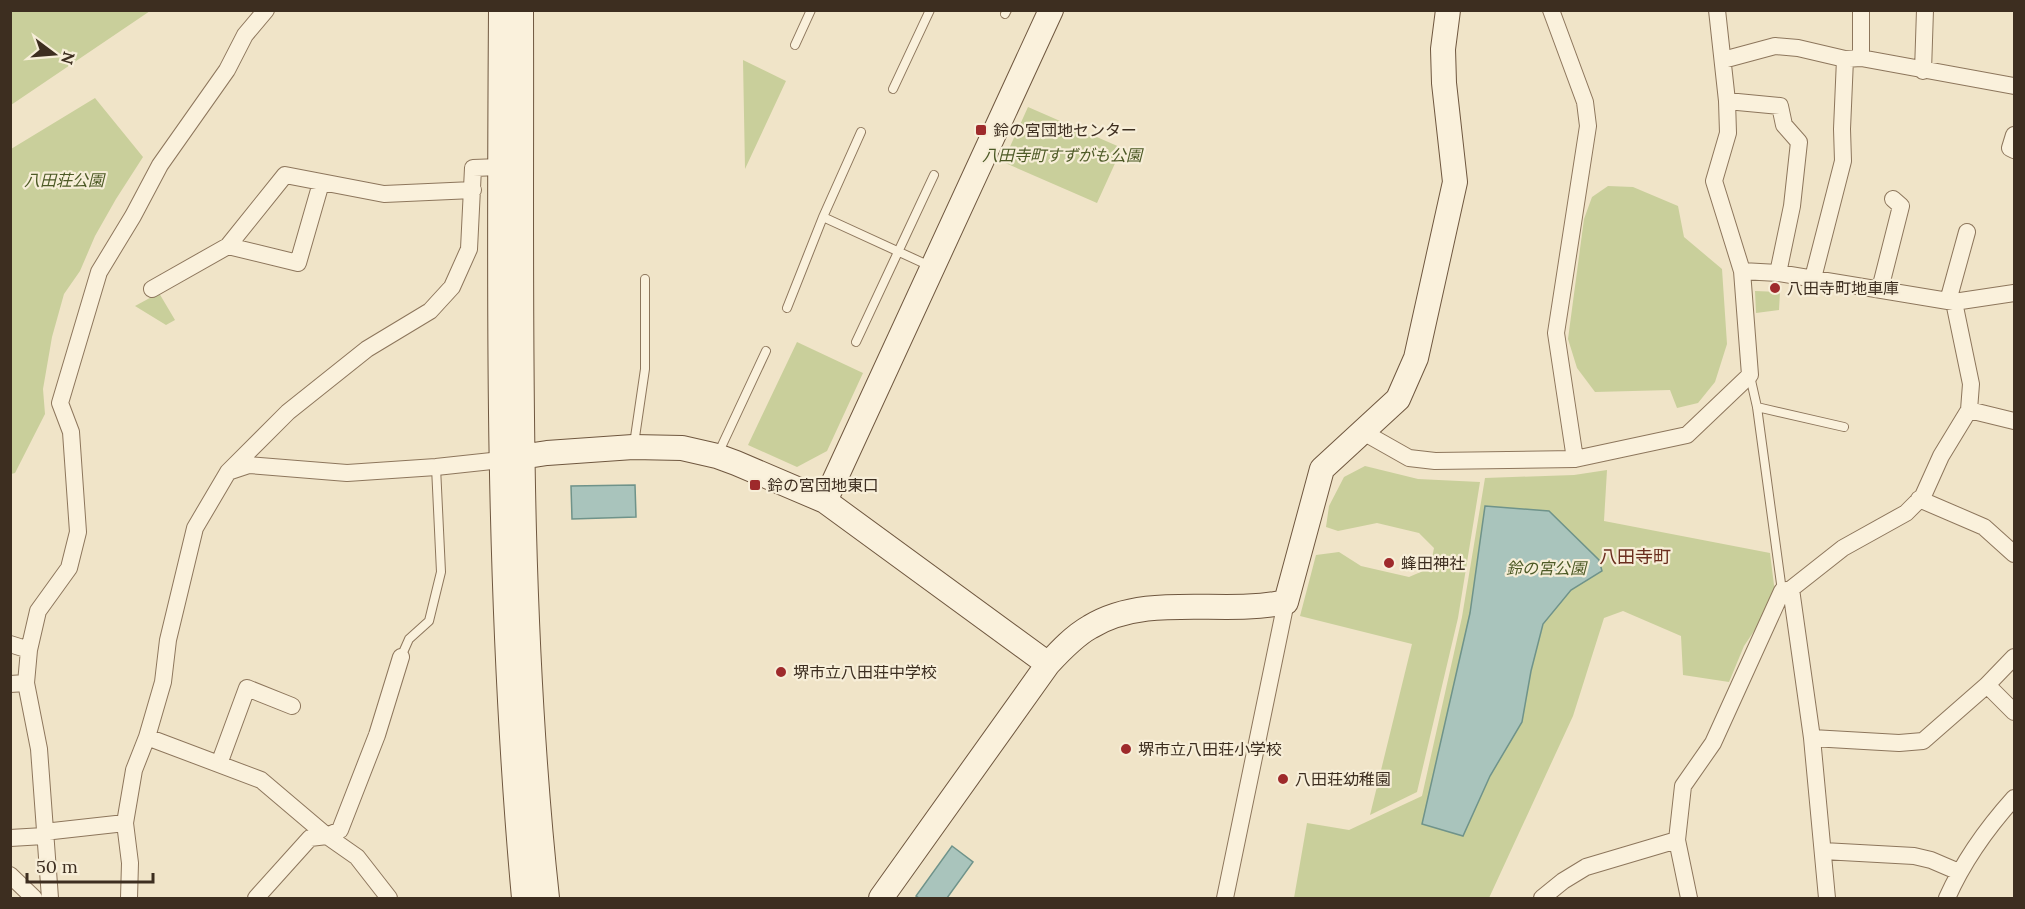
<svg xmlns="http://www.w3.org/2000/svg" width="2025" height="909" viewBox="0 0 2025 909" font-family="Lora,'Noto Sans JP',serif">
  <rect width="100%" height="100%" fill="#f0e4c8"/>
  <path fill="#c9cf9b" d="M11,10H150V11L11,105Z
    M743,60L786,81L745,169Z
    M95,98L143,157L116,199L95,236L80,271L64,294L52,337L43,389L45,414L15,473L11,474V149Z
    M1028,107L1122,148L1097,203L1003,162Z
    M1608,186L1633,187L1678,206L1684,237L1722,269L1727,344L1715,382L1698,403L1677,408L1670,390L1595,392L1577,368L1568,339L1584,219L1592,197Z
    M1755,291L1780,292L1779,310L1756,313Z
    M159,293L175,320L166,325L135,306Z
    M797,342L863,373L827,451L797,467L748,445Z
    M1365,466L1418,479L1480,482L1458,618L1417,792L1370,815L1412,644L1300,616L1316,555L1339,552L1361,566L1409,577L1430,568L1434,548L1419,533L1377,523L1338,531L1326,527L1329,506L1344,477Z
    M1607,470L1604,521L1770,553L1775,593L1766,613L1744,646L1729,682L1683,675L1681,636L1623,611L1604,618L1573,716L1489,898H1294L1307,823L1349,830L1422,796L1462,617L1485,478L1574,475Z"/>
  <path fill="#a9c4bc" stroke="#6f938a" stroke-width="1.5" d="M635,485L636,517L572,519L571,486Z
    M1485,506L1549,511L1599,560L1602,571L1571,590L1543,624L1531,671L1522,722L1490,776L1463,836L1422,824L1470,613Z
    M952,846L973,862L947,898H919L916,896Z"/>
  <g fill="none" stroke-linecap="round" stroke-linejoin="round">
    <g stroke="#8d765c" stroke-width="10">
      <path id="lane" d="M1005,14L1007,10
        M795,45L811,10
        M893,89L930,10
        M823,217L932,267
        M787,308L823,217L861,132
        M856,342L934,175
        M1750,376L1757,407L1782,591
        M1757,407L1844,427
        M634,444L645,369V279
        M717,456L766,351
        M401,657L409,639L429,621L441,572L436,467"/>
    </g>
    <g stroke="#8d765c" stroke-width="18">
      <path id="street" d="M1551,10L1585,102L1588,126L1556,333L1575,459
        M1861,10V58L2014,86
        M1723,60L1775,46L1798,48L1845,59
        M1923,71L1925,10
        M1727,101L1780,106L1784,125L1799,142L1792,206L1778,273
        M2014,135L2010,148L2014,150
        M228,246L298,263L321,183
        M1742,271L1778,273L1954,302L2014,293
        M1813,278L1843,161L1842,129L1845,59L1861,58
        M152,289L228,246L285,175L384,194L473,190
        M1880,289L1901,206L1893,199
        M1948,301L1967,232
        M1969,410L2014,421
        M1363,432L1409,458L1435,461L1575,459L1687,435L1750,375L1742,271L1714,181L1728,133L1727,101L1717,10
        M231,471L249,465L347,473L436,467L501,460
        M1919,499L1984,527L2014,554
        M1791,589L1812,738L1827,898
        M10,644L29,650
        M10,684L26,683
        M1987,685L2014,712
        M147,737L261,780L327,836L357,857L389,898
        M1812,738L1899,743L1923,741L1987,685L2014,657
        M219,764L247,688L292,706
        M44,832L125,823
        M10,838L44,836
        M1677,840L1689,898
        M1823,851L1914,856L1931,860L1959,872
        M10,875L34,898
        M50,898L39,749L26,683L29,650L38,611L69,568L78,532L71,432L60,403L99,272L133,216L160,165L227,70L245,35L266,10
        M129,898L130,863L125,823L134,770L147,737L163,682L168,640L195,528L228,472L288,412L367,349L430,311L452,287L469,249L473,168L500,167
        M256,898L310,838L327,836L340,830L377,735L401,657
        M1225,898L1286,602
        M1542,898L1563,881L1586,867L1677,840L1683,786L1713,743L1782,591L1791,589L1843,548L1906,513L1923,496L1941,456L1969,410L1971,384L1954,302
        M1947,898C1963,862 1987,828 2014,798"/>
    </g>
    <g stroke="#6f573f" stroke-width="26">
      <path id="secondary" d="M501,10C499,307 497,603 524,898
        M521,10C522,306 515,604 547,898
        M508,459L547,453L633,447L682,448L717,456L736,463L825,501L1048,664
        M825,501L1051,10
        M881,898L1048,664C1060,651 1074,636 1090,627C1148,592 1223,616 1286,602L1322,469L1398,399L1416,358L1455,182L1444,83L1443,49L1448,10"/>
    </g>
    <use href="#lane" stroke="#faf1dc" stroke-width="8"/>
    <use href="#street" stroke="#faf1dc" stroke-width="16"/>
    <use href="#secondary" stroke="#faf1dc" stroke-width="24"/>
  </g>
  <g fill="#9e2a2b" stroke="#f7eed8" stroke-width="2">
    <rect x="975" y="124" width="12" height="12" rx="3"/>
    <circle cx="1775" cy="288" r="6"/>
    <rect x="749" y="479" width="12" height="12" rx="3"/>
    <circle cx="1389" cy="563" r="6"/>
    <circle cx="781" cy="672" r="6"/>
    <circle cx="1126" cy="749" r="6"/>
    <circle cx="1283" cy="779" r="6"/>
  </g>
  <g text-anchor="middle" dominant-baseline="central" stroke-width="4.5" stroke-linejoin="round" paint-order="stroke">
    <g font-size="16" fill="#3d2e20" stroke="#f7eed8" text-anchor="start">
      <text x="993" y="130">鈴の宮団地センター</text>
      <text x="1787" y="288">八田寺町地車庫</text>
      <text x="767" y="485">鈴の宮団地東口</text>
      <text x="1401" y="563">蜂田神社</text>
      <text x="793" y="672">堺市立八田荘中学校</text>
      <text x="1138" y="749">堺市立八田荘小学校</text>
      <text x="1295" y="779">八田荘幼稚園</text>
    </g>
    <g font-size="16" font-style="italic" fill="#4d5a26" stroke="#f7eed8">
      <text x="1062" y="155">八田寺町すずがも公園</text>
      <text x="64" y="180">八田荘公園</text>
      <text x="1546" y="568">鈴の宮公園</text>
    </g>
    <g font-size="18" fill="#6b2e1e" stroke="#f7eed8">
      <text x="1635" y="556">八田寺町</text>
    </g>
  </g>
  <rect width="2025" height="909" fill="none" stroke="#3d2e20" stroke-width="24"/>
  <g transform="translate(54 54) rotate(106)" stroke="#f7eed8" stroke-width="4.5" paint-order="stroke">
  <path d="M0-4.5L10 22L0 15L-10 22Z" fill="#3d2e20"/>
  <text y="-9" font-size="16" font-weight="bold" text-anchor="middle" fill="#3d2e20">N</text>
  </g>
  <path d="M27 873v9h126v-9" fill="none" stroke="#3d2e20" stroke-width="3"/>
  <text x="36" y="873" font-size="18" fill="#3d2e20" stroke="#f7eed8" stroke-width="4.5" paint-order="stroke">50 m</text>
</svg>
